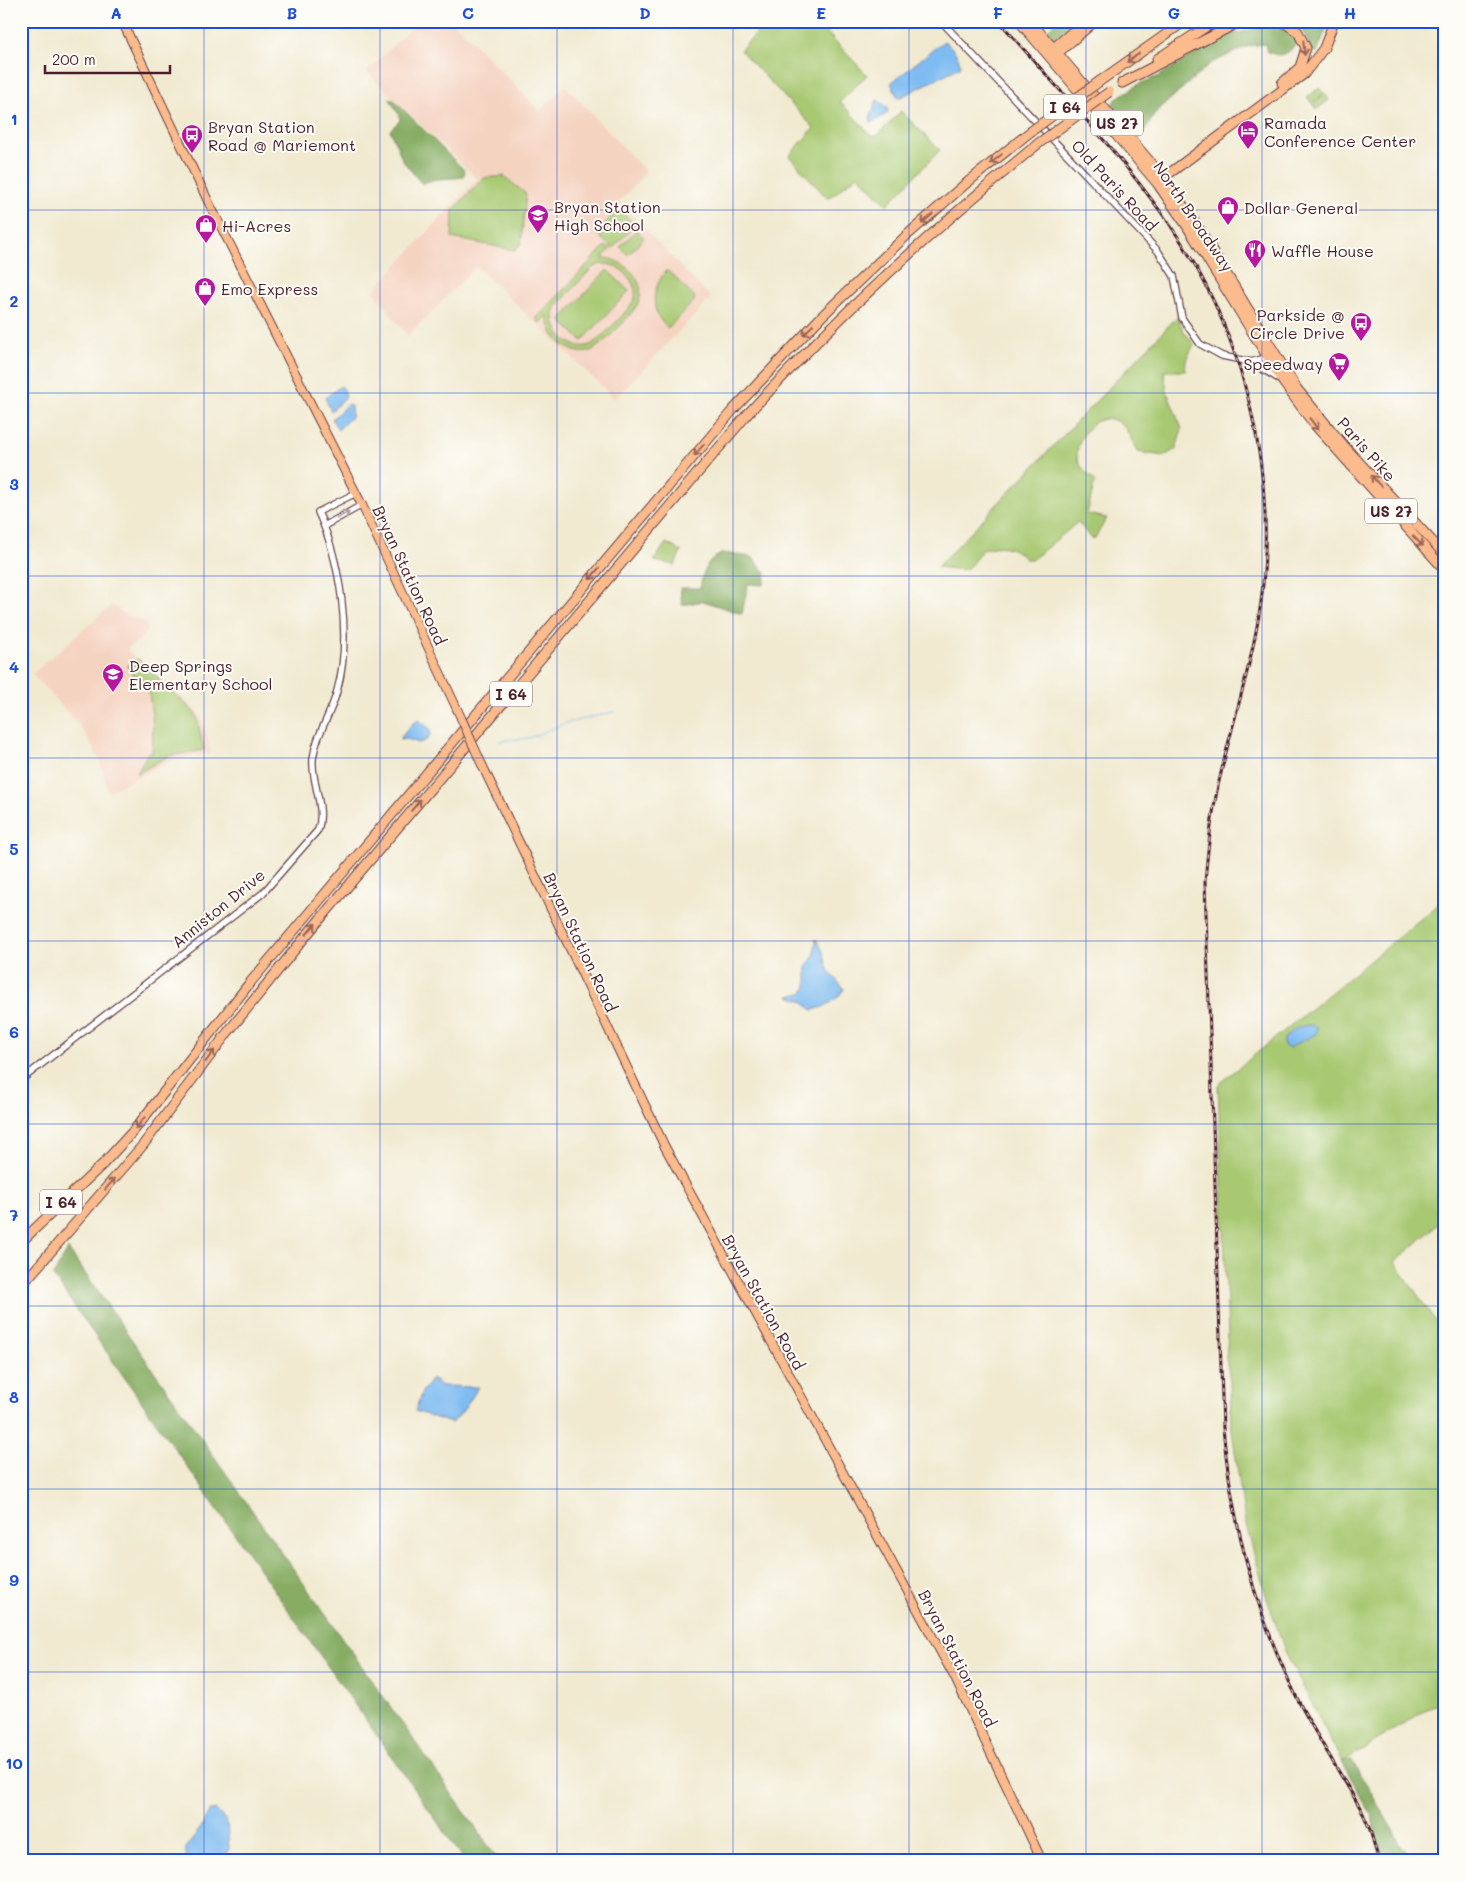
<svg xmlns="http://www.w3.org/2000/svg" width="1466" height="1882" viewBox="0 0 1466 1882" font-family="Mali,sans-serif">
  <rect width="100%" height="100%" fill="#fdfcf7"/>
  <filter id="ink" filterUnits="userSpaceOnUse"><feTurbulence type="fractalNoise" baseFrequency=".02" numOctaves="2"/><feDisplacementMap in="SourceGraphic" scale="10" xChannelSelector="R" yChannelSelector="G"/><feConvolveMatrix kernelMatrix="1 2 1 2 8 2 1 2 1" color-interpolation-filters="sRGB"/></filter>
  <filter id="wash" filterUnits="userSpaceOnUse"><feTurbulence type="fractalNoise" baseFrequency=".0096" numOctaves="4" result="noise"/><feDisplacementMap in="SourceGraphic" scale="20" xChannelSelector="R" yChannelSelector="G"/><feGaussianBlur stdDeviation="1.12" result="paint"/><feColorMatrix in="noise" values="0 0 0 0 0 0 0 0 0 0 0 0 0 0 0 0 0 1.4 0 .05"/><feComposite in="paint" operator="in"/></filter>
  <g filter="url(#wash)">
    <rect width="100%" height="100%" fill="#f1ead1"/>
    <path fill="#f5d3c1" d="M417,21H453L540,111L565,85L646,172L619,202L711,298L615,399L476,266L408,336L373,291L477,179L367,72Z
      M112,605L124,614L145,622L148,631L127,650L198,712L203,722L211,753L170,761L108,792L101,764L89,740L80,726L32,674Z"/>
    <path fill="#a8c972" stroke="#79744e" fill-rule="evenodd" d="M769,21H816L867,75L840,102L872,136H877L901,111L940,150L887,205L858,175L828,199L789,156L814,128L740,50Z
      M1319,88L1324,93L1312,103L1307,97Z
      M1325,94L1329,100L1317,109L1313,104Z
      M504,176L526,194L521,244L514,250L452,238L453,210L484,178Z
      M619,209L635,225L612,249L596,233Z
      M636,230L644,238L628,255L620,247Z
      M605,246L610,250L602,258C622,258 647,279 639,301C635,312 600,349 588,352C580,354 570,350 563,345C554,338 548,327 547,315L540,323L536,319ZM601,264C613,263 624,270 630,279C634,285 636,291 635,298C632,307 596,345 587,346C566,350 546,323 557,306L592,268Z
      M607,270L629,291L582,341L560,320Z
      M667,270L694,296L695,300L668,328C649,312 651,288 667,270Z
      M1177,317L1184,332L1194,344L1186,361L1185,371H1164L1167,392L1182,429L1176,449L1164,456L1137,452C1133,444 1129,431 1122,425C1101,406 1076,434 1077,456C1078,466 1088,474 1095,481L1087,514L1107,518L1095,538L1092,539L1078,522L1033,559H1025C1013,545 999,544 982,550C964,575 969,570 937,567Z
      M666,543L681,551L675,565L654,561Z
      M138,659L196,714L204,750L168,756L137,774L148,752L152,753L153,725L148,683L137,680L127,666Z
      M1445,899V1218L1395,1262L1445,1335V1698L1342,1762L1286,1654L1266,1595L1245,1522L1231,1423L1230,1380L1226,1358L1228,1334L1218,1085Z"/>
    <path fill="#86ad64" stroke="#686648" d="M1057,21H1076L1053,38L1050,37L1047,30Z
      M1296,21H1329L1317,53L1310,50L1307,39Z
      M1270,26C1283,28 1293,31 1298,43C1287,54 1283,58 1267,52L1265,44L1249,46L1211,63L1156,112L1140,139L1114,113L1111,105L1117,98L1141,83L1159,76L1223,36Z
      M389,98L393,99L465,171L463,177C447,180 437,176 422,184L403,161L390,130L400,120L399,115Z
      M723,553L752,557L766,573L764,585L748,584L742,614L703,601L682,605L680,588H700C704,569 705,562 723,553Z
      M68,1249L499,1861H465L53,1276Z
      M1351,1759L1411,1861H1381L1372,1816L1342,1762Z"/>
    <path fill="#7ebbf1" stroke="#646d8e" d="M944,41C952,46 961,58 960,67L901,97L897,96L891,83Z
      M877,100L887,107L888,113L871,123L870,117Z
      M341,386L344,389L346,397L331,411L325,398Z
      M348,404L351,406L352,416L338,430L332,419Z
      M419,720L429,728L431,733L427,740L419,743L407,739L399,740L412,724Z
      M816,939L823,951L828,970L844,989C837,1000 825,1008 812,1010L802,1001L789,996L802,993L807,987V965L814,956Z
      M1312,1025L1317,1028L1316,1034L1289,1048L1284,1046V1039C1291,1030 1300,1025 1312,1025Z
      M432,1379L442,1386L479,1387C469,1400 464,1413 451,1423L415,1411L422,1392Z
      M210,1810H216L227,1822L229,1849L222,1861H191L186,1855V1848L202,1826Z"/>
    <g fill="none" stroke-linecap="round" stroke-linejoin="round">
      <path stroke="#7ebbf1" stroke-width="1" d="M499,741L529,738L563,724L614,712"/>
    </g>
  </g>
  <g filter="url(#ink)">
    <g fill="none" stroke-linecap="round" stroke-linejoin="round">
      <g stroke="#633d44" stroke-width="8">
        <path id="minor" d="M941,21L1158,251L1174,276L1182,318L1200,344L1222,356L1251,362L1279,379
          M1251,362L1271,356
          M324,526L362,505
          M21,1080L263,893L318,830C326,807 311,783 313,759C316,734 331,715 337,691C352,638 341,562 318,512L356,493"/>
      </g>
      <g stroke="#633d44" stroke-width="10">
        <path id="major" d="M122,21L209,203L362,505L457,709
          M483,767L665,1147L955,1678L1042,1861"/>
      </g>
      <g stroke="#633d44" stroke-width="11">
        <path id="highway" d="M1019,21L1157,183L1187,226L1283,382L1314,424L1445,570
          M1030,21L1163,177L1194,221L1297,389L1345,447L1445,555
          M1049,52L1085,21
          M1053,57L1095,21
          M1157,59L1215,21
          M1100,81L1185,21
          M1122,83L1241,21
          M1282,83L1300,67L1306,48L1298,32L1282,21
          M1159,181L1304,74L1324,48L1334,21
          M21,1242L103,1164L135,1129L249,984L733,410L823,315L905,237L963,186L1030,132
          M21,1286L143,1145L228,1032L305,937L745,417C837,316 934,229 1039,143"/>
      </g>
      <use href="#minor" stroke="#fff" stroke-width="5.5"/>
      <use href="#major" stroke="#fbbb8d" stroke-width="8"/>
      <use href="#highway" stroke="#fbbb8d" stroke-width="9"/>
      <g stroke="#4a1f2b" stroke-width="3">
        <path id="rail" d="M999,21C1056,87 1118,151 1168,222C1244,331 1278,470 1261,602C1253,660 1234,717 1221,773C1212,809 1208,845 1205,882L1223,1428C1232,1525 1257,1619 1301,1706C1320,1742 1342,1776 1362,1811L1370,1830L1379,1861"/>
      </g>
      <use href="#rail" stroke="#fdfcf7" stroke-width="1" stroke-dasharray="4" stroke-linecap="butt"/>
      <g stroke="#633d44" stroke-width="10" stroke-linecap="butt">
        <path id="major-bridge" d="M457,709L483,767"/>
      </g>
      <g stroke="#633d44" stroke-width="11" stroke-linecap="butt">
        <path id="highway-bridge" d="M1030,132L1100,81
          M1039,143L1109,92"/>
      </g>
      <use href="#major-bridge" stroke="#fbbb8d" stroke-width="8"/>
      <use href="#highway-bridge" stroke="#fbbb8d" stroke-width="9"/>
    </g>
    <defs><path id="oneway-shaft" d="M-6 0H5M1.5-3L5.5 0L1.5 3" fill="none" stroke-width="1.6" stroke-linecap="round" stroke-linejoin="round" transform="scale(1.25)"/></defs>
    <g stroke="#9a6557">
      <use href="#oneway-shaft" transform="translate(1304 48) rotate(85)"/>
      <use href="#oneway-shaft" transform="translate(1133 58) rotate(144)"/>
      <use href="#oneway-shaft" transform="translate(996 159) rotate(141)"/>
      <use href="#oneway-shaft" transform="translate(927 219) rotate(139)"/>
      <use href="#oneway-shaft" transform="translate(808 330) rotate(134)"/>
      <use href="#oneway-shaft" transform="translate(1314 424) rotate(52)"/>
      <use href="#oneway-shaft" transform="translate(699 450) rotate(131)"/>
      <use href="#oneway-shaft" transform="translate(1376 481) rotate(-132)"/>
      <use href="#oneway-shaft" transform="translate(1418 541) rotate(45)"/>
      <use href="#oneway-shaft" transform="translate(594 574) rotate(130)"/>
      <use href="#oneway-shaft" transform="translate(416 805) rotate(-50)"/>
      <use href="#oneway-shaft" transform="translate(311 929) rotate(-50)"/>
      <use href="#oneway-shaft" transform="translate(210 1056) rotate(-53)"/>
      <use href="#oneway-shaft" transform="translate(140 1123) rotate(129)"/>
      <use href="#oneway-shaft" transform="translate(110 1184) rotate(-49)"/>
    </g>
    <use stroke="#ae9aa0" href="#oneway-shaft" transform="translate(343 515) rotate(-29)"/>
  </g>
  <path fill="none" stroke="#1d4ed8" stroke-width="1" stroke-opacity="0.55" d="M204,21V1861M380,21V1861M557,21V1861M733,21V1861M909,21V1861M1086,21V1861M1262,21V1861M21,210H1445M21,393H1445M21,576H1445M21,758H1445M21,941H1445M21,1124H1445M21,1306H1445M21,1489H1445M21,1672H1445"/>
  <defs>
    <g id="hotel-pin" transform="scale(1.125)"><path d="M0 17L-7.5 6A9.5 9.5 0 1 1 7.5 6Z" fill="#b5179e" stroke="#fdfcf7"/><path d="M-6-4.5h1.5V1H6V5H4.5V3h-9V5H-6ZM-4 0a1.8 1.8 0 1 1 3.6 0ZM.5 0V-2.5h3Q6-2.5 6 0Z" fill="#fff"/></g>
    <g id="bus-pin" transform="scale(1.125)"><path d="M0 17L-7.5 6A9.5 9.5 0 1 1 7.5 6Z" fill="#b5179e" stroke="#fdfcf7"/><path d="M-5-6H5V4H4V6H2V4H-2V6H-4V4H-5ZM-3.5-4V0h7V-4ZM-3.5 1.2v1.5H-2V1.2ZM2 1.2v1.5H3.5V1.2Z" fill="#fff"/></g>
    <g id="shop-pin" transform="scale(1.125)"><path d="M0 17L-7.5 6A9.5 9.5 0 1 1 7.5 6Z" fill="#b5179e" stroke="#fdfcf7"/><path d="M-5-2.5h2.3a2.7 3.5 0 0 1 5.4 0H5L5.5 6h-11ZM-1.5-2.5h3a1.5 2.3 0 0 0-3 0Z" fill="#fff"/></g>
    <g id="school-pin" transform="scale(1.125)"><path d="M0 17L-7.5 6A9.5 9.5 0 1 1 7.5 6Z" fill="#b5179e" stroke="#fdfcf7"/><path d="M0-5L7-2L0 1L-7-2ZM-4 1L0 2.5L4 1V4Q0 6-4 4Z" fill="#fff"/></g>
    <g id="restaurant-pin" transform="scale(1.125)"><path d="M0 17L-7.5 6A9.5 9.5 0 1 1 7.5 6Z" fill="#b5179e" stroke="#fdfcf7"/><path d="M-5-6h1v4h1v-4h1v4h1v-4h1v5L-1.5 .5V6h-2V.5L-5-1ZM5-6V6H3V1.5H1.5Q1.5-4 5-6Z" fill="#fff"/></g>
    <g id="supermarket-pin" transform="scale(1.125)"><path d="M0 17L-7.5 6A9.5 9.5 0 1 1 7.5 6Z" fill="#b5179e" stroke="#fdfcf7"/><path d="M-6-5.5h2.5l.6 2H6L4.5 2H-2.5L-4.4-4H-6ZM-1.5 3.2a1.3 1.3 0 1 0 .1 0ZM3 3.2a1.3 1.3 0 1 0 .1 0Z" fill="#fff"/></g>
  </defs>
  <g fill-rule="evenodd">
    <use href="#hotel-pin" x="1248" y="131"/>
    <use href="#bus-pin" x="192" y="135"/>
    <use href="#shop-pin" x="1228" y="207"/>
    <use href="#school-pin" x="538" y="215"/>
    <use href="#shop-pin" x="206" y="225"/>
    <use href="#restaurant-pin" x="1255" y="250"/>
    <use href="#shop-pin" x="205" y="288"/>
    <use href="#bus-pin" x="1361" y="323"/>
    <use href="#supermarket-pin" x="1339" y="363"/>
    <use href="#school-pin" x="113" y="674"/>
  </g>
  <g text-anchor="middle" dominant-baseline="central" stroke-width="4" stroke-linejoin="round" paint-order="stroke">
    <g fill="#fdfcf7" stroke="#806168" stroke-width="1">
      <rect x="1044" y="94.5" width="42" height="25" rx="4"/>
      <rect x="1091" y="110.5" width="52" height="25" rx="4"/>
      <rect x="1365" y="498.5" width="52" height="25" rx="4"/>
      <rect x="490" y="681.5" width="42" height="25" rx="4"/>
      <rect x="40" y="1189.5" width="42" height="25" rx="4"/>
    </g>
    <g font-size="15" font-weight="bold" fill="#4a1f2b">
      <text x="1065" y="107">I 64</text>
      <text x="1117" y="123">US 27</text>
      <text x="1391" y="511">US 27</text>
      <text x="511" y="694">I 64</text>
      <text x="61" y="1202">I 64</text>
    </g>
    <g font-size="16" fill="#4a1f2b" stroke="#fdfcf7" text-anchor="start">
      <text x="1264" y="122">Ramada<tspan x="1264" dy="18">Conference Center</tspan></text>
      <text x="208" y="126">Bryan Station<tspan x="208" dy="18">Road @ Mariemont</tspan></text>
      <text x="554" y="206">Bryan Station<tspan x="554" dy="18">High School</tspan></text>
      <text x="1244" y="207">Dollar General</text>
      <text x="222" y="225">Hi-Acres</text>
      <text x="1271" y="250">Waffle House</text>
      <text x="221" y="288">Emo Express</text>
      <text x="1345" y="314" text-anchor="end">Parkside @<tspan x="1345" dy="18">Circle Drive</tspan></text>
      <text x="1323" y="363" text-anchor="end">Speedway</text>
      <text x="129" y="665">Deep Springs<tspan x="129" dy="18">Elementary School</tspan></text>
    </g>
    <g font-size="16" fill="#4a1f2b" stroke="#fdfcf7">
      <text transform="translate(1115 185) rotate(47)">Old Paris Road</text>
      <text transform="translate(1194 216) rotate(56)">North Broadway</text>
      <text transform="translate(1367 449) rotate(49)">Paris Pike</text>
      <text transform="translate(410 575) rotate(65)">Bryan Station Road</text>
      <text transform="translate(218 908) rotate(-39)">Anniston Drive</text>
      <text transform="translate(581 942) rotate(65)">Bryan Station Road</text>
      <text transform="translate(764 1302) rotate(61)">Bryan Station Road</text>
      <text transform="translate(958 1658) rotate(63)">Bryan Station Road</text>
    </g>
  </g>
  <rect width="1466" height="1882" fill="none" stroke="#fdfcf7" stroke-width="55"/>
  <path d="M45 65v8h125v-8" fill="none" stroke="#4a1f2b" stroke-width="2.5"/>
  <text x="52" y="65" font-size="15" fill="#4a1f2b" stroke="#fdfcf7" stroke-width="4" paint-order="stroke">200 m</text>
  <rect x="28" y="28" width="1410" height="1826" fill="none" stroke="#1d4ed8" stroke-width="2"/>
  <g font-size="16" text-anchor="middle" font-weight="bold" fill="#1d4ed8">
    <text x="116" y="19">A</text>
    <text x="292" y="19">B</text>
    <text x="468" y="19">C</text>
    <text x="645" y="19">D</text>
    <text x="821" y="19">E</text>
    <text x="998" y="19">F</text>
    <text x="1174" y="19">G</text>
    <text x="1350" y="19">H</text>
    <text x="14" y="125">1</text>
    <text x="14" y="307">2</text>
    <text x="14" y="490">3</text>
    <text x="14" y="673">4</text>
    <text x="14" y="855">5</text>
    <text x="14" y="1038">6</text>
    <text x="14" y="1221">7</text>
    <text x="14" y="1403">8</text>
    <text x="14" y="1586">9</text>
    <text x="14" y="1769">10</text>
  </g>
</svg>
